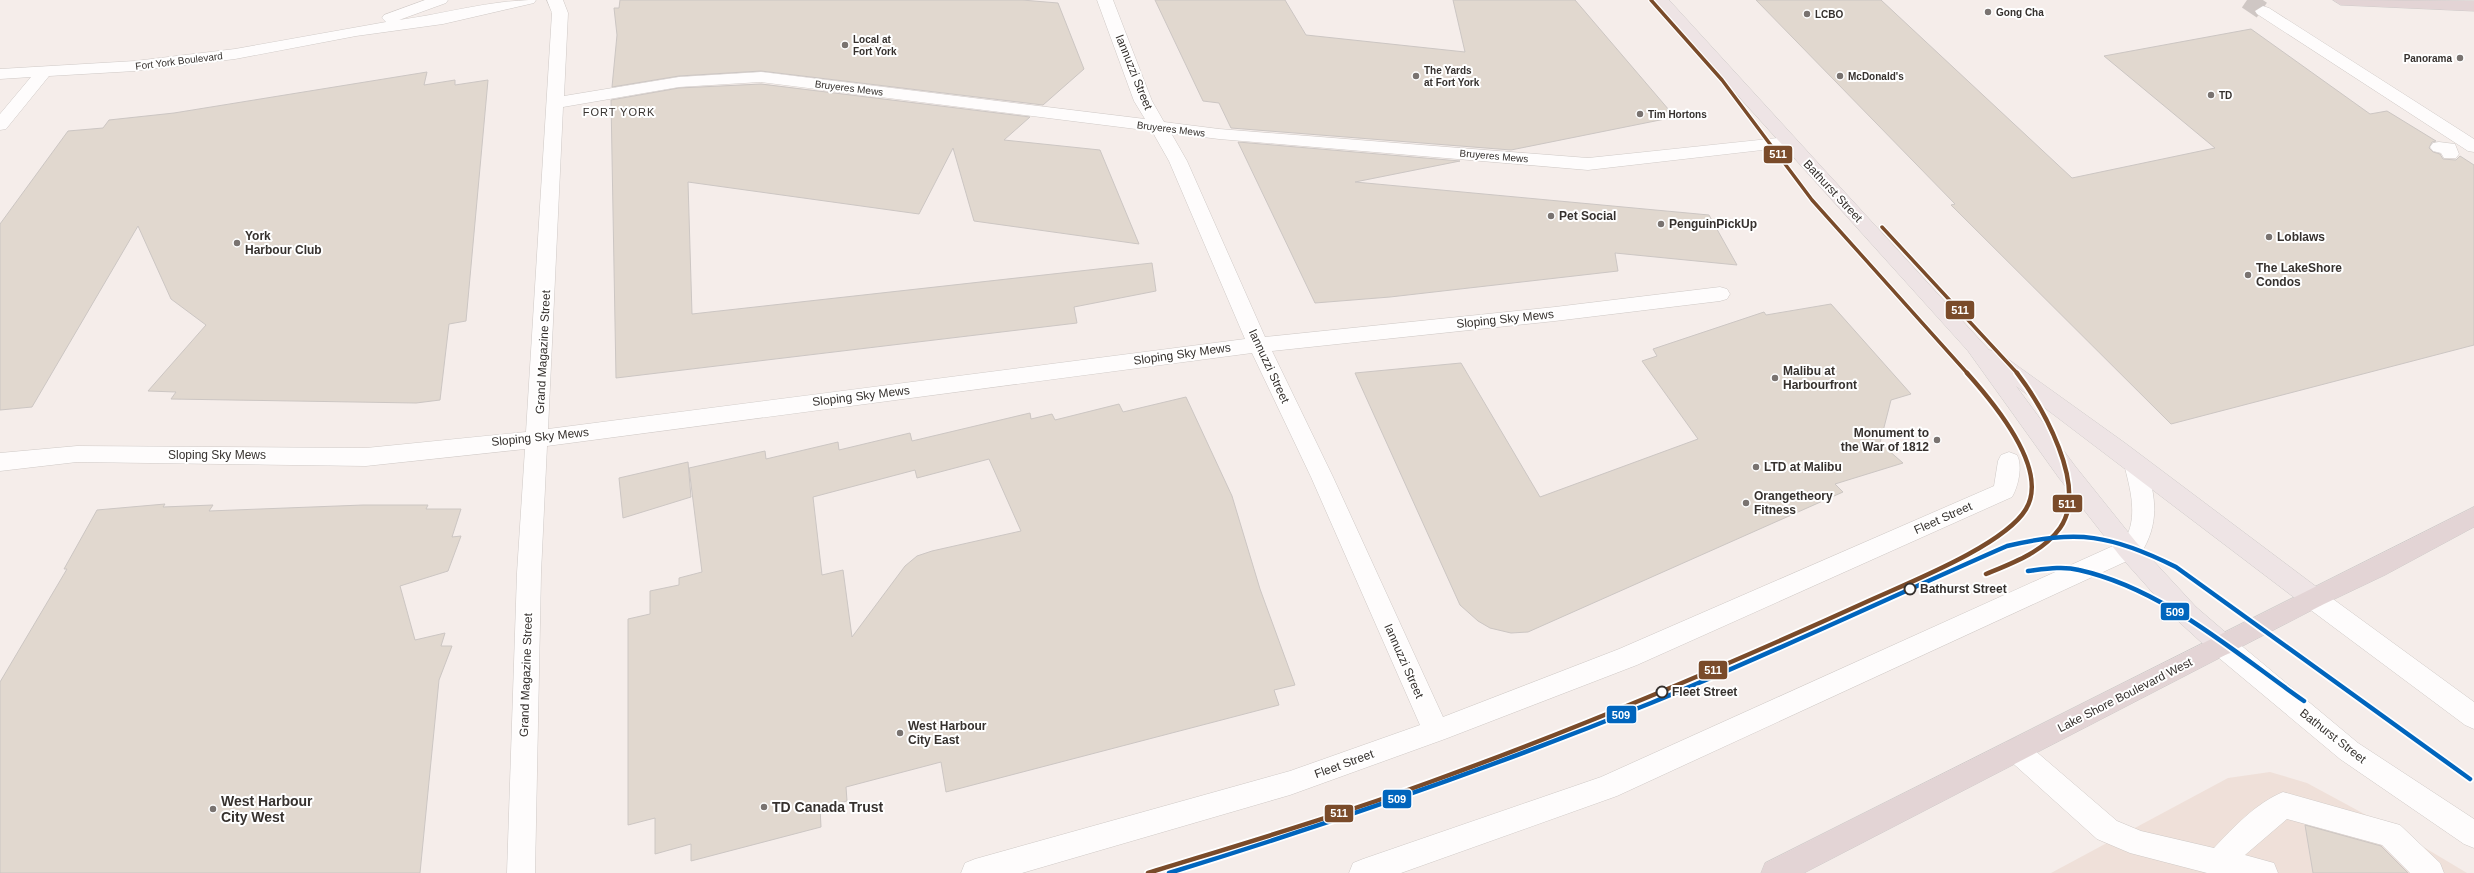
<svg xmlns="http://www.w3.org/2000/svg" width="2474" height="873" viewBox="0 0 2474 873" font-family="Arial,sans-serif">
  <rect width="100%" height="100%" fill="#f5edea"/>
  <path fill="#efe0d9" d="M2270,772L2307,783L2405,836L2467,873H2051L2228,778Z"/>
  <path fill="#e1d8cf" stroke="#ccc6c3" fill-rule="evenodd" d="M620,0H1022L1058,3L1084,69L1043,105L761,71L679,76L612,87L617,35L614,8H619Z
    M1155,0H1285L1306,35L1465,52L1453,0H1575L1675,117L1511,150L1231,128L1219,103L1203,101Z
    M1756,0H1881L2072,178L2215,148L2104,56L2251,29L2370,114L2387,111L2436,141L2432,142L2429,148L2433,152L2440,154L2443,159L2456,160L2460,156L2474,165V345L2171,424L1951,205L1955,204Z
    M427,72L424,85L455,80V85L488,80L466,321L449,324L440,400L416,403L171,399L176,392L148,391L206,325L171,299L138,226L32,407L0,410V224L68,131L103,128L109,120L174,113Z
    M761,84L1030,117L1004,140L1100,150L1139,244L974,221L953,148L919,214L688,182L692,314L1152,263L1156,291L1074,307L1077,323L616,378L611,100L679,88Z
    M1238,142L1460,161L1355,182L1709,215L1737,265L1615,253L1618,271L1390,297L1315,303Z
    M1831,304L1911,394L1891,400L1880,443L1903,463L1835,484L1843,492L1528,632L1511,633L1490,628L1478,621L1460,605L1355,373L1461,363L1540,497L1698,439L1642,361L1657,356L1653,349L1764,312L1766,315Z
    M1186,397L1232,496L1260,589L1295,685L1274,690L1279,705L946,792L941,762L846,787L847,801L820,808L821,827L691,861V844L655,854V818L628,825V619L650,614V591L679,585V578L702,572L689,468L765,451L766,459L838,442L839,450L910,433L912,441L1030,413L1031,419L1052,414L1055,420L1119,404L1123,412ZM989,459L1021,531L932,551L917,556L905,566L852,637L843,570L822,575L813,497L915,470L917,478Z
    M688,462L691,497L623,518L619,478Z
    M165,504L163,507L213,505L209,511L363,505H428L426,509H461L452,537L461,536L448,571L400,586L415,640L445,633L441,646H452L439,680L420,873H0V682L67,569H64L97,510Z
    M2305,825L2381,846L2408,873H2313Z"/>
  <g fill="none" stroke-linecap="round" stroke-linejoin="round">
    <path stroke="#cfc7c4" stroke-width="18" stroke-dasharray="18 9" stroke-linecap="butt" d="M2247,0L2263,11"/>
    <g stroke="#cfc9c6" stroke-width="1">
      <path id="minor" d="M425,0H448L446,3L399,20C445,14 490,0 536,0L534,3L443,24L356,36L235,59L135,71L49,76L6,129L0,130V114L31,77L0,79V69L135,61L235,49L386,22L382,18L384,15Z
        M547,0H563L568,13L564,96L679,77L761,72L1145,119L1134,101L1097,0H1113L1152,101L1164,122L1219,129L1588,158L1788,137L1794,138L1797,142L1794,146L1788,147L1588,170L1219,139L1171,133L1187,161L1265,337L1555,307L1720,287L1727,289L1730,294L1727,299L1720,301L1555,321L1272,351L1333,477L1443,717L1619,649L1994,486L1998,461L2001,455L2009,452L2017,455C2023,466 2018,487 2012,497L1637,665L1445,739L1290,795L1022,873H961L965,863L975,859L1290,771L1420,725L1311,477L1252,353L547,446L541,573L535,873H507L517,573L525,449L366,466L77,462L0,471V453L77,446L366,448L526,432L552,13ZM761,82L1152,131L1169,161L1245,339L548,429L563,107L679,87Z
        M2263,6L2269,8L2474,139V152L2468,151L2257,14L2255,11Z
        M2439,142L2455,144L2459,154L2456,158H2444L2441,153L2433,151L2430,147L2433,143Z
        M2135,455L2143,458L2146,464C2156,499 2160,523 2140,555L1617,796L1401,873H1349L1353,863L1363,859L1601,777L2124,541C2139,518 2130,488 2124,464L2127,458Z
        M2313,588L2322,591L2474,702V729L2465,725L2304,605L2301,598L2304,591Z
        M2222,634L2231,637L2358,743L2474,819V848L2464,844L2340,759L2213,653L2210,645L2213,637Z
        M2016,738L2025,742L2117,821L2141,831L2214,848C2234,827 2256,803 2283,792L2400,825L2440,863L2444,873H2410L2382,845L2287,819L2245,855L2274,863L2278,873H2207L2130,853L2097,839L2007,758L2003,750L2007,742Z"/>
    </g>
    <g stroke="#cfcbca" stroke-width="1">
      <path id="major" d="M1652,0H1669L1989,350L1998,352L2125,443L2322,591L2325,598L2322,605L2313,608L2304,605L2016,386L2075,466L2136,542L2196,607L2231,637L2234,645L2231,653L2222,656L2213,653L2178,621L2120,556L2059,478L1968,351Z"/>
    </g>
    <g stroke="#cfcbca" stroke-width="1">
      <path id="highway" d="M2333,0L2474,1V11L2341,5Z
        M2474,507V527L2385,575L2322,605L1804,873H1761L1765,863Z"/>
    </g>
    <use href="#minor" fill="#fefcfc" fill-rule="evenodd"/>
    <use href="#major" fill="#eee4e5" fill-rule="evenodd"/>
    <use href="#highway" fill="#e3d4d5" fill-rule="evenodd"/>
    <g stroke="#fff" stroke-width="6">
      <path id="tram-1-far1" d="M1651,0L1722,80L1812,200L1968,374
        M1882,227L2018,374"/>
    </g>
    <g stroke="#fff" stroke-width="8">
      <path id="tram-1" d="M1986,574C2013,563 2043,552 2060,528C2089,487 2042,406 2017,373
        M1148,873C1242,844 1337,816 1430,782C1577,729 1721,668 1864,603C1905,584 2004,546 2026,509C2050,469 1993,402 1967,373"/>
    </g>
    <g stroke="#fff" stroke-width="8">
      <path id="tram-2" d="M2028,571C2045,569 2063,566 2079,570C2164,589 2235,653 2304,701
        M1169,873C1332,823 1493,767 1651,703C1771,654 1888,598 2007,546C2077,529 2112,535 2176,567L2470,779"/>
    </g>
    <use href="#tram-1-far1" stroke="#7a4b2a" stroke-width="3.5"/>
    <use href="#tram-1" stroke="#7a4b2a" stroke-width="4.5"/>
    <use href="#tram-2" stroke="#0065bd" stroke-width="4.5"/>
  </g>
  <g fill="#797370" stroke="#fff" stroke-width="1.5">
    <circle cx="1988" cy="12" r="4"/>
    <circle cx="1807" cy="14" r="4"/>
    <circle cx="845" cy="45" r="4"/>
    <circle cx="2460" cy="58" r="4"/>
    <circle cx="1416" cy="76" r="4"/>
    <circle cx="1840" cy="76" r="4"/>
    <circle cx="2211" cy="95" r="4"/>
    <circle cx="1640" cy="114" r="4"/>
    <circle cx="1551" cy="216" r="4"/>
    <circle cx="1661" cy="224" r="4"/>
    <circle cx="2269" cy="237" r="4"/>
    <circle cx="237" cy="243" r="4"/>
    <circle cx="2248" cy="275" r="4"/>
    <circle cx="1775" cy="378" r="4"/>
    <circle cx="1937" cy="440" r="4"/>
    <circle cx="1756" cy="467" r="4"/>
    <circle cx="1746" cy="503" r="4"/>
    <circle cx="900" cy="733" r="4"/>
    <circle cx="764" cy="807" r="4"/>
    <circle cx="213" cy="809" r="4"/>
  </g>
  <g fill="#fff" stroke="#36312e" stroke-width="2">
    <circle cx="1910" cy="589" r="5.5"/>
    <circle cx="1662" cy="692" r="5.5"/>
  </g>
  <g text-anchor="middle" dominant-baseline="central" stroke-width="4" stroke-linejoin="round" paint-order="stroke">
    <g font-size="10" font-weight="bold" fill="#36312e" stroke="#fff" text-anchor="start">
      <text x="1996" y="12">Gong Cha</text>
      <text x="1815" y="14">LCBO</text>
      <text x="853" y="39">Local at<tspan x="853" dy="12">Fort York</tspan></text>
      <text x="2452" y="58" text-anchor="end">Panorama</text>
      <text x="1424" y="70">The Yards<tspan x="1424" dy="12">at Fort York</tspan></text>
      <text x="1848" y="76">McDonald's</text>
      <text x="2219" y="95">TD</text>
      <text x="1648" y="114">Tim Hortons</text>
    </g>
    <g font-size="10" fill="#36312e" stroke="#fff">
      <text transform="translate(179 61) rotate(-7)">Fort York Boulevard</text>
      <text transform="translate(849 88) rotate(7)">Bruyeres Mews</text>
      <text transform="translate(1171 129) rotate(7)">Bruyeres Mews</text>
      <text transform="translate(1494 156) rotate(5)">Bruyeres Mews</text>
    </g>
    <g font-size="11" letter-spacing="1" fill="#36312e" stroke="#fff">
      <text x="619" y="112">FORT YORK</text>
    </g>
    <g font-size="12" fill="#36312e" stroke="#fff">
      <text transform="translate(1134 72) rotate(68)">Iannuzzi Street</text>
      <text transform="translate(1833 191) rotate(47)">Bathurst Street</text>
      <text transform="translate(1505 319) rotate(-6)">Sloping Sky Mews</text>
      <text transform="translate(543 352) rotate(-87)">Grand Magazine Street</text>
      <text transform="translate(1182 354) rotate(-8)">Sloping Sky Mews</text>
      <text transform="translate(1269 366) rotate(65)">Iannuzzi Street</text>
      <text transform="translate(861 396) rotate(-7)">Sloping Sky Mews</text>
      <text transform="translate(540 437) rotate(-6)">Sloping Sky Mews</text>
      <text x="217" y="455">Sloping Sky Mews</text>
      <text transform="translate(1943 518) rotate(-24)">Fleet Street</text>
      <text transform="translate(1404 661) rotate(66)">Iannuzzi Street</text>
      <text transform="translate(526 675) rotate(-88)">Grand Magazine Street</text>
      <text transform="translate(2125 695) rotate(-27)">Lake Shore Boulevard West</text>
      <text transform="translate(2333 736) rotate(38)">Bathurst Street</text>
      <text transform="translate(1344 764) rotate(-20)">Fleet Street</text>
    </g>
    <g font-size="12" font-weight="bold" fill="#36312e" stroke="#fff" text-anchor="start">
      <text x="1559" y="216">Pet Social</text>
      <text x="1669" y="224">PenguinPickUp</text>
      <text x="245" y="236">York<tspan x="245" dy="14">Harbour Club</tspan></text>
      <text x="2277" y="237">Loblaws</text>
      <text x="2256" y="268">The LakeShore<tspan x="2256" dy="14">Condos</tspan></text>
      <text x="1783" y="371">Malibu at<tspan x="1783" dy="14">Harbourfront</tspan></text>
      <text x="1929" y="433" text-anchor="end">Monument to<tspan x="1929" dy="14">the War of 1812</tspan></text>
      <text x="1764" y="467">LTD at Malibu</text>
      <text x="1754" y="496">Orangetheory<tspan x="1754" dy="14">Fitness</tspan></text>
      <text x="908" y="726">West Harbour<tspan x="908" dy="14">City East</tspan></text>
    </g>
    <g font-size="12" font-weight="bold" fill="#36312e" stroke="#fff" text-anchor="start">
      <text x="1920" y="589">Bathurst Street</text>
      <text x="1672" y="692">Fleet Street</text>
    </g>
    <g font-size="14" font-weight="bold" fill="#36312e" stroke="#fff" text-anchor="start">
      <text x="221" y="801">West Harbour<tspan x="221" dy="16">City West</tspan></text>
      <text x="772" y="807">TD Canada Trust</text>
    </g>
  </g>
  <g stroke="#fff" stroke-width="1.5">
    <rect x="1763" y="145" width="30" height="19" rx="4" fill="#7a4b2a"/>
    <rect x="1945" y="300" width="30" height="20" rx="4" fill="#7a4b2a"/>
    <rect x="2052" y="494" width="31" height="19" rx="4" fill="#7a4b2a"/>
    <rect x="2160" y="602" width="30" height="19" rx="4" fill="#0065bd"/>
    <rect x="1698" y="660" width="30" height="20" rx="4" fill="#7a4b2a"/>
    <rect x="1606" y="705" width="31" height="19" rx="4" fill="#0065bd"/>
    <rect x="1382" y="789" width="30" height="20" rx="4" fill="#0065bd"/>
    <rect x="1324" y="804" width="30" height="19" rx="4" fill="#7a4b2a"/>
  </g>
  <g font-size="11" text-anchor="middle" font-weight="bold" fill="#fff">
    <text x="1778" y="158">511</text>
    <text x="1960" y="314">511</text>
    <text x="2067" y="508">511</text>
    <text x="2175" y="616">509</text>
    <text x="1713" y="674">511</text>
    <text x="1621" y="719">509</text>
    <text x="1397" y="803">509</text>
    <text x="1339" y="817">511</text>
  </g>
</svg>
